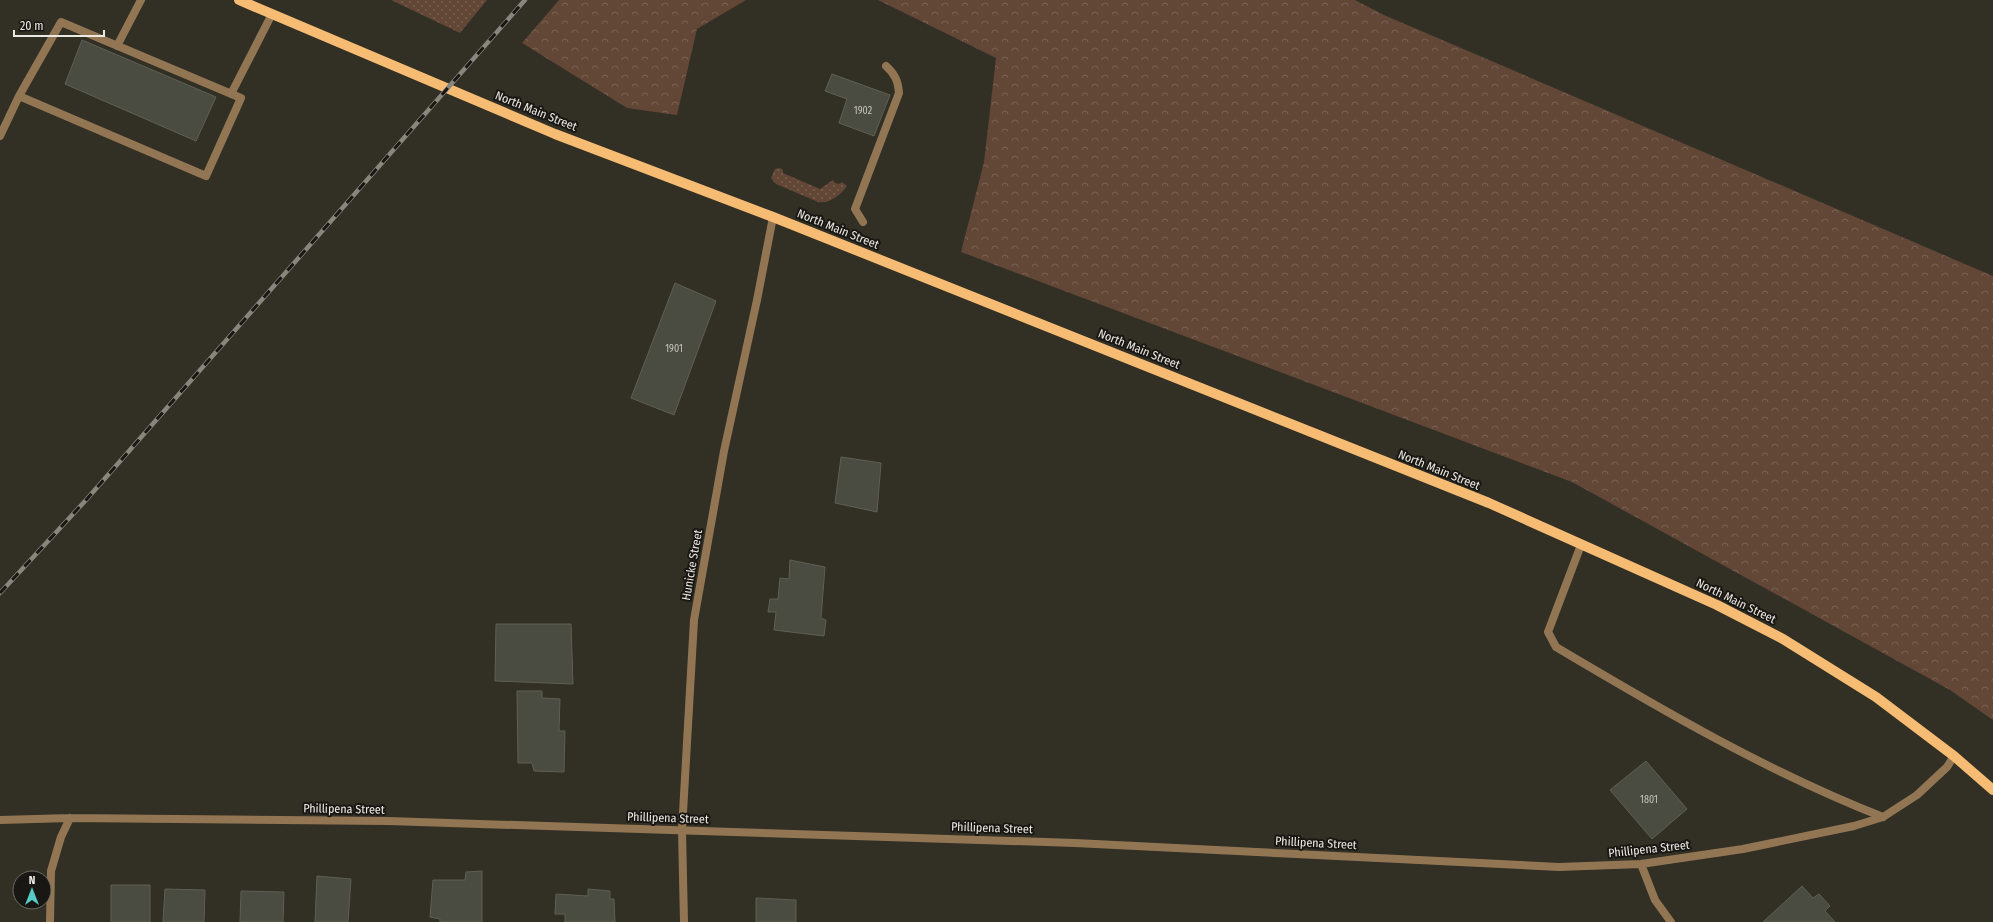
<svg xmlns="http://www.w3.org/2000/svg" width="1993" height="922" viewBox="0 0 1993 922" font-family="'Fira Sans Condensed',sans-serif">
  <defs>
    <pattern id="grass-dots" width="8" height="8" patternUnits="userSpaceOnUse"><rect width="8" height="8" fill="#624636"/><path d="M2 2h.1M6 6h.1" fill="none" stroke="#796153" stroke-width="1.8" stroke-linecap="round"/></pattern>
    <pattern id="forest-crowns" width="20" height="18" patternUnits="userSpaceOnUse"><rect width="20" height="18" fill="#624636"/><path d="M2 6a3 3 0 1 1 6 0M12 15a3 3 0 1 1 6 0" fill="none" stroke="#796153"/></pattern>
  </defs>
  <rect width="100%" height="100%" fill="#322f25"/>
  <path fill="url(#grass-dots)" d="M391,0H487L460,33Z
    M780,168L783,170V173L820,189L833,180L835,183L839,184L842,182L847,186C841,195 829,204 818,202L776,184L771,178L775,169Z"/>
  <path fill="url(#forest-crowns)" d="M559,0H746L697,29L677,115L627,108L522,43Z
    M878,0H1355L1384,15L1993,276V720L1950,690L1572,482L961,252L984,162L996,58Z"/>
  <path fill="#4b4c41" stroke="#5f6054" d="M82,40L216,97L196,141L65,84Z
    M832,74L890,95L874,136L839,123L847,99L825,91Z
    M675,283L716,301L674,415L631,398Z
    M841,457L881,463L877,512L835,503Z
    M790,560L825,567L821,618L826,620L824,636L774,630L776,612H768L770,599H778L780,578L789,579Z
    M496,624H571L573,684L495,681Z
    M517,691H542V698L560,699L559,731H565L564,772L534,771L532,763H518Z
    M1646,761L1687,809L1652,839L1610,790Z
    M482,871V922H440V919L430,917L433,880H465L466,872Z
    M317,876L351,879L348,922H315Z
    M111,885H150V922H111Z
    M1802,886L1813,898L1819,894L1830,906L1825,911L1835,922H1763Z
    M165,889L205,890L204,922H163Z
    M588,889L610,891V899H614L615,922H565V914H555L556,894L588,896Z
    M241,891L284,892L283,922H240Z
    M756,898L796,900V922H756Z"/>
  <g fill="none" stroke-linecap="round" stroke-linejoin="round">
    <path stroke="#927654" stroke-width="8" d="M117,46L141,0
      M231,94L272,14
      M0,136L19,96L61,22L241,98L206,176L19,96
      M863,222L855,209L899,93C898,81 895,74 886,66
      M1581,545L1548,632L1556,647C1662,710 1768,772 1883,817"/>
    <path stroke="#927654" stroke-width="8" d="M0,820L70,818L388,821L1075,843L1559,867L1641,864L1743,849L1854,826L1883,817L1917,795L1947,767L1954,756
      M1641,864L1655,900L1671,922
      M50,922L51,871L61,837L70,818
      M684,922L682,830L694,620L724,451L757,300L773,217"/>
    <path stroke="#f7bc74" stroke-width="10" d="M239,0L555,134L773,217L1489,503L1717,605L1783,639L1876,697L1954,756L1993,790"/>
    <g stroke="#88867d" stroke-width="4.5">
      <path id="rail" d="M0,593L86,500L525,0"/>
    </g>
    <use href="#rail" stroke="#191713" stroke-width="3" stroke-dasharray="9" stroke-linecap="butt"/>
  </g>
  <g text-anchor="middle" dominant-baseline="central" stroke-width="4" stroke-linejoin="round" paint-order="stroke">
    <g font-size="10" fill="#c3c2ba">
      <text x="863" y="111">1902</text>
      <text x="674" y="349">1901</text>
      <text x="1649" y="800">1801</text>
    </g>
    <g font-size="12" fill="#ebe9e2" stroke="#191713">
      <text transform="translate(536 111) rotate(22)">North Main Street</text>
      <text transform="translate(838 229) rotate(22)">North Main Street</text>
      <text transform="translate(1139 349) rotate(22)">North Main Street</text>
      <text transform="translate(1439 470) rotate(22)">North Main Street</text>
      <text transform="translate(692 565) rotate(-80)">Hunicke Street</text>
      <text transform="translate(1736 601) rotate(26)">North Main Street</text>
      <text transform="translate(344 809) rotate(1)">Phillipena Street</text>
      <text transform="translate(668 818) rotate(2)">Phillipena Street</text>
      <text transform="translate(992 828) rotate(2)">Phillipena Street</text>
      <text transform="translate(1316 843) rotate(3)">Phillipena Street</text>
      <text transform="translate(1649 849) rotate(-6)">Phillipena Street</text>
    </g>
  </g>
  <g transform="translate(32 890)"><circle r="19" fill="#191713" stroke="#6d6b66"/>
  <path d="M0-3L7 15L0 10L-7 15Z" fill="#55cdc6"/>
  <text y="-6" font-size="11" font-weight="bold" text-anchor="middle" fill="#ebe9e2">N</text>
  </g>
  <path d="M14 30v6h90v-6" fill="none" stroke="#ebe9e2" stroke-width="2"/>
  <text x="20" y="30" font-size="12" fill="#ebe9e2" stroke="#191713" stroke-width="3" paint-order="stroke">20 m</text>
</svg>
